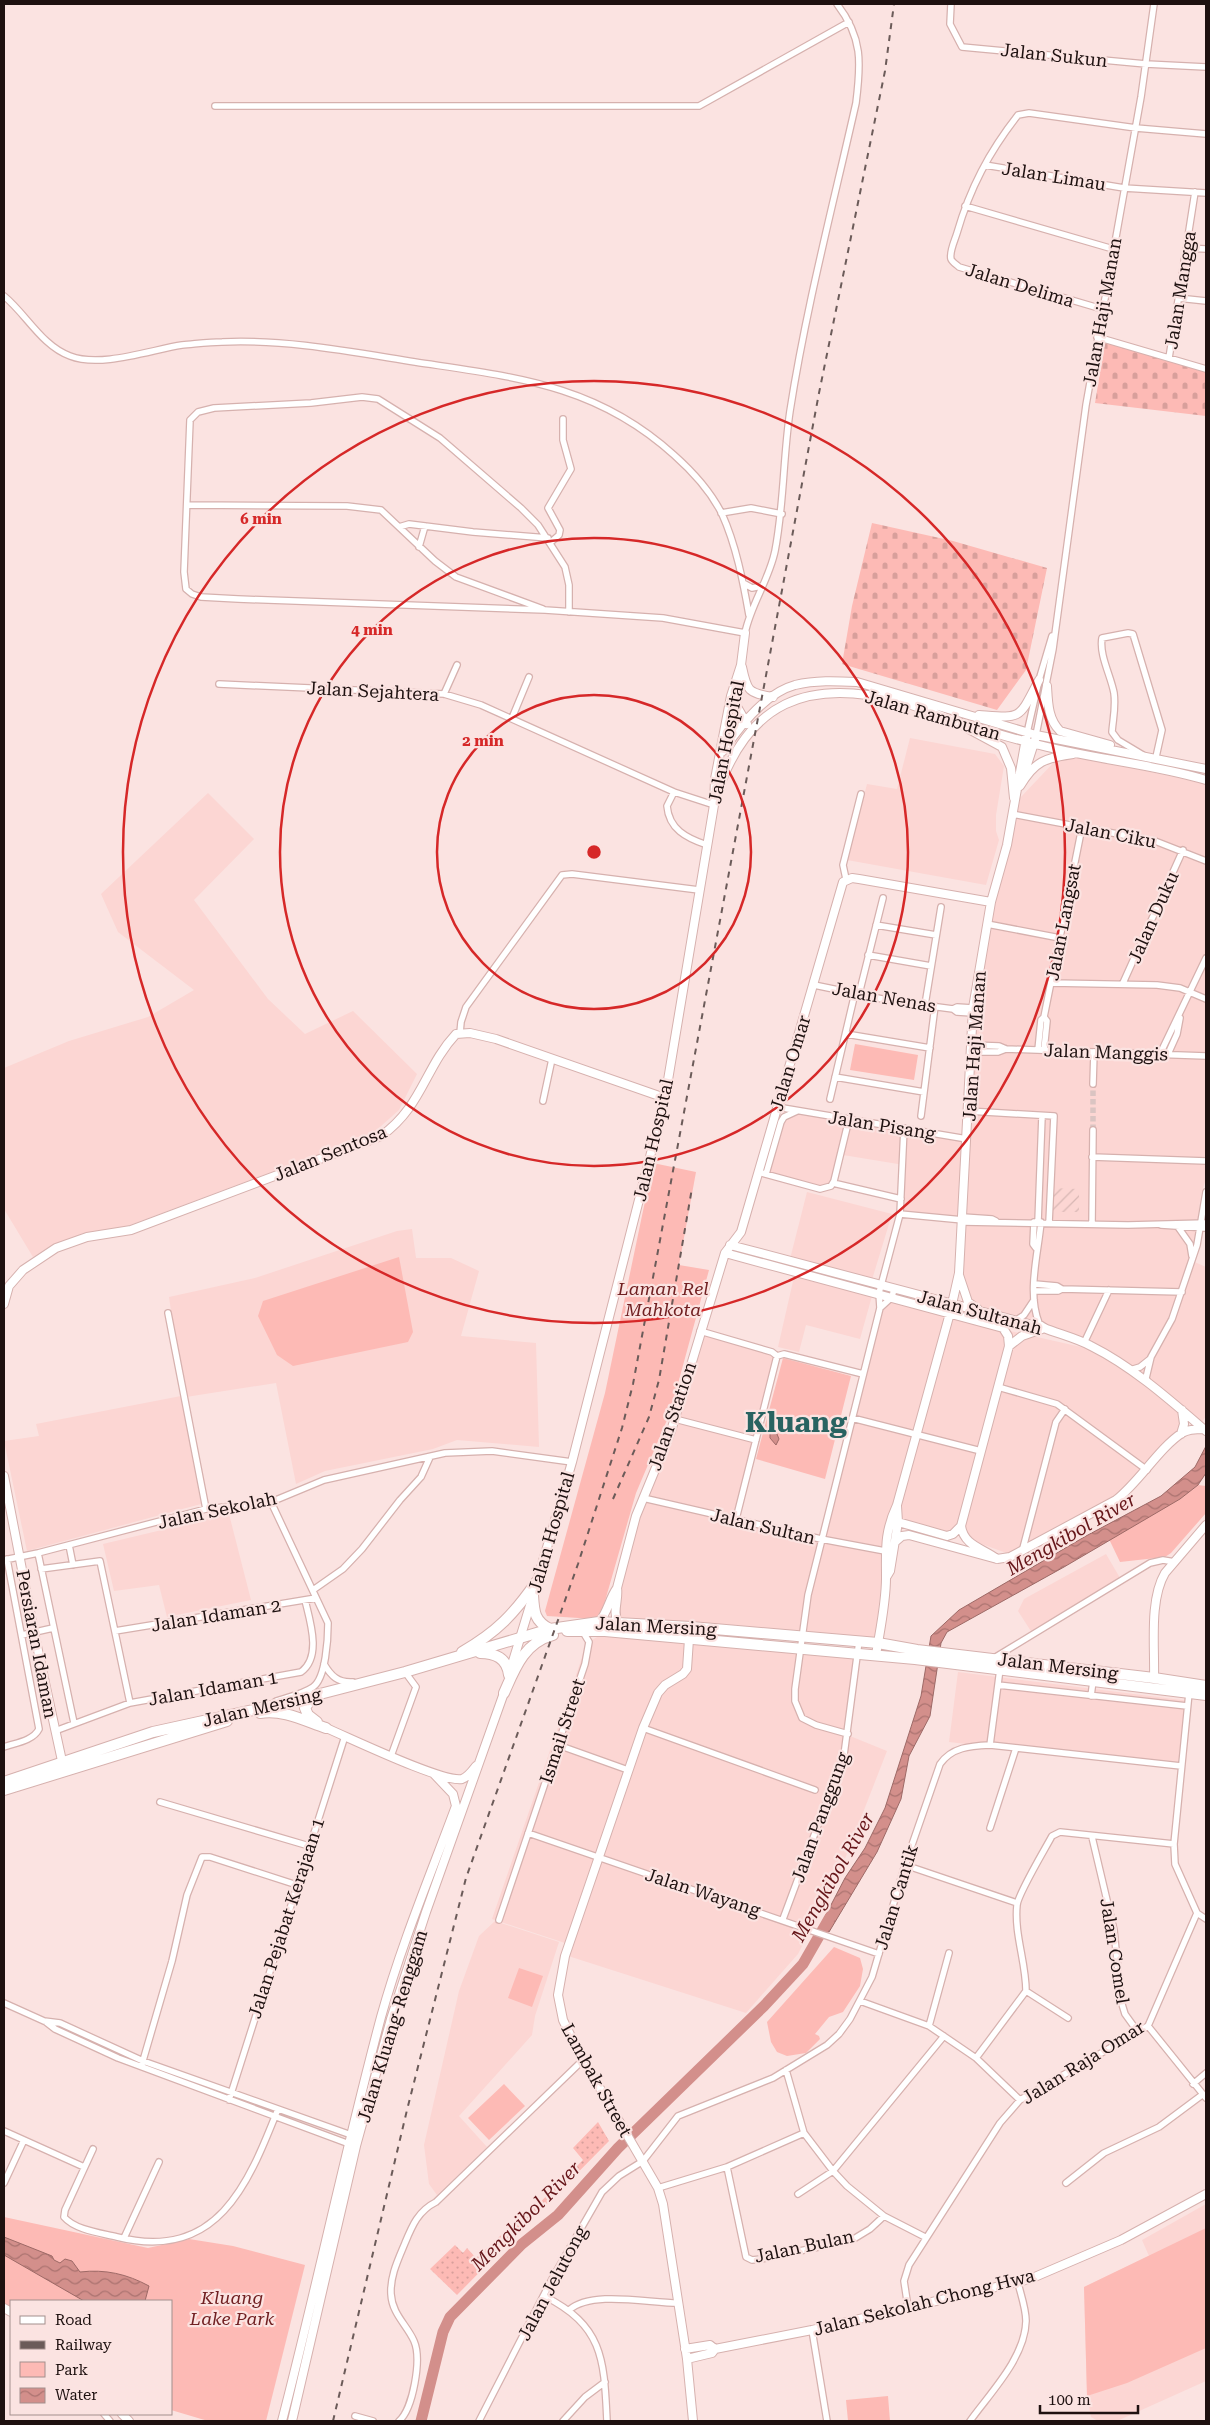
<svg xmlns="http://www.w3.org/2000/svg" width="1210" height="2425" viewBox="0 0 1210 2425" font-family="'Roboto Serif',serif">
  <defs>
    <pattern id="industrial-furrows" width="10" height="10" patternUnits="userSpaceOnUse" patternTransform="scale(1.25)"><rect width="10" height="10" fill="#fcd6d3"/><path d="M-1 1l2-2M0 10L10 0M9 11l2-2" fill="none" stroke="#d8b7b4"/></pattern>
    <pattern id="cemetery-stones" width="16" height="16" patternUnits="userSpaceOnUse" patternTransform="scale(1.25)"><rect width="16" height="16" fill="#fdbab5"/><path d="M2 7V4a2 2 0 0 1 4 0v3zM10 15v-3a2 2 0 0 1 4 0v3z" fill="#d89f9b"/></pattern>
    <pattern id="garden-dots" width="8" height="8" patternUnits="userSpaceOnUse" patternTransform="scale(1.25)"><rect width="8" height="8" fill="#fdbab5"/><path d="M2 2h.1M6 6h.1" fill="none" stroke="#d89f9b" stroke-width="1.8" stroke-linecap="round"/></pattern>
    <pattern id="water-waves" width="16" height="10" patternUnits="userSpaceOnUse" patternTransform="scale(1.25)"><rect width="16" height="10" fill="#d38f8b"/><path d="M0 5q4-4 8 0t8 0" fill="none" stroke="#ab7370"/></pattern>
  </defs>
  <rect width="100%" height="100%" fill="#fbe3e1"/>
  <path fill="#fcd6d3" d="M910,738L995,754L1004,766L996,815V831L999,840L986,885L847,860L867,784L897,789Z
    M1077,756L1206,784V1179L1201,1194L1194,1246L1190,1260L1206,1267V1416L1202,1422L1142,1374L1109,1353L973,1304L970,1300L962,1277L977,1009L994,904L1011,842L1020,798L1057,759Z
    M208,793L254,839L194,900L268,999L305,1034L353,1011L417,1074L399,1110L371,1135L122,1228L83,1233L33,1257L4,1209V1068L69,1041L148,1017L194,990L118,932L101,894Z
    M791,1111L963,1136L959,1222L902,1217L904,1165L843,1155L832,1188L820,1192L763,1175L778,1121Z
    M807,1192L892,1214L871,1283L790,1259Z
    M412,1229L416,1258H451L479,1271L461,1336L536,1343L539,1447L457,1440L433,1449L325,1471L296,1484L276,1383L186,1397L177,1352L169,1297L255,1278L397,1231Z
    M794,1277L872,1296L860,1339L806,1325L799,1352L778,1347Z
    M881,1298L945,1315L881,1554L882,1578L875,1638L620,1619L617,1612L621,1586L640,1516L675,1431L705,1329L776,1351L733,1521L818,1541Z
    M953,1318L1090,1349L1132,1376L1178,1412L1181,1420L1178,1433L1130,1484L1116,1495L1009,1554L949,1532L902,1519L901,1505Z
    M181,1396L201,1504L27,1551L4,1441L39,1436L36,1424Z
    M229,1514L251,1600L167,1617L159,1585L114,1591L103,1544Z
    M1106,1554L1123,1583L1034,1636L1018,1611L1024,1599Z
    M602,1634L860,1658L850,1736L887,1751L841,1869L798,1954L746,2013L562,1954L565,1943L492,1919L587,1643Z
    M958,1672L1190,1701L1183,1769L949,1742Z
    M495,1921L559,1942L535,2016L532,2035L459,2116L487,2147L437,2195L429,2184L424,2145L459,1991L479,1936Z
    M1206,2204V2381L1117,2421H1098L1091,2417L1087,2396L1084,2287L1149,2256L1142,2240Z"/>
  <path fill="url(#industrial-furrows)" d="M1052,1188L1079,1189V1212H1051Z"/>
  <path fill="url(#cemetery-stones)" d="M1105,342L1206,371V416L1095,403Z
    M872,523L953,541L1047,568L1026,670L997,710L842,664L852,606Z"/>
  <path fill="#fdbab5" d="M855,1044L918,1055L914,1080L850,1070Z
    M653,1163L696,1172L679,1265L709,1270L670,1413L636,1493L601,1615L595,1619L547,1616L545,1611L605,1393Z
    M399,1257L413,1332L408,1342L293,1366L277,1355L258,1316L263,1301Z
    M783,1358L851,1376L825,1479L756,1459Z
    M1198,1485L1206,1486V1513L1171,1553L1165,1557L1120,1562L1109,1539L1180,1499Z
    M834,1947L860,1958L863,1969L860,1986L843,2012L829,2017L815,2034L819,2036L820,2039L806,2053L787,2056L777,2052L771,2042L767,2022Z
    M519,1968L543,1976L532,2007L508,1998Z
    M504,2084L525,2106L489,2140L468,2118Z
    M4,2217L148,2248L189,2239L233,2246L305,2265L266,2421H208L171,2410V2301H11V2310L4,2306Z
    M1206,2228V2348L1127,2383L1087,2396L1084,2287Z
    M888,2396L890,2421H848L846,2400Z"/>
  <path fill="url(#garden-dots)" d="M598,2122L609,2141L457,2295L430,2269L455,2245L463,2253L467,2248L476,2258L510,2227L513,2229L583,2160L573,2148Z"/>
  <path fill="url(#water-waves)" stroke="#9d6966" d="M773,1424L779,1439L776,1445L770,1438V1425Z
    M1206,1446V1473L1198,1485L1180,1499L1064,1567L947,1632L941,1643L930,1716L909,1756L901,1799L877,1852L829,1932L819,1928L845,1878L865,1848L885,1808L921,1696L931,1636L959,1610L1086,1536L1161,1496L1195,1467Z
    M4,2237L52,2256L54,2260L60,2263L65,2259L72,2261L80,2272C105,2269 127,2274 149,2286L145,2301H84L4,2255Z"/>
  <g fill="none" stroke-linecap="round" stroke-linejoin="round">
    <path stroke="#d38f8b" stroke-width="11" d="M421,2421L443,2332L450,2317L522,2244L558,2215L618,2148L764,2006L803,1964L830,1917"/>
    <path stroke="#dac4c2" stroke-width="5.5" stroke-dasharray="5.5 3" stroke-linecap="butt" d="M1093,1130V1084"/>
    <g stroke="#d6b1ae" stroke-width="8">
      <path id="street" d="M951,4L950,24L962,47L1146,64L1206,67
        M215,106H699L849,22
        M985,165L1124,188L1206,193
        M965,206L1113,249
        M1186,248L1206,249
        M4,296C26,314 42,346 70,356C101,368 150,350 182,345C195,344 209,342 222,342C286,339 352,352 415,362C514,377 596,384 674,455C692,471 711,492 722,514C736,545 743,581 749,615
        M1178,298L1206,301
        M1102,309L959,267C957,265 952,262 951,259C949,252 955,240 957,233C970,188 989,152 1018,115L1029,113L1136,128L1206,134
        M1097,337L1206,369
        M1169,358L1195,192
        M187,505L347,506L381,510L435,561L456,577L543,609
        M721,513L751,508L782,514
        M399,527L409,524L473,532L548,538
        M551,542L559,535L560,530L548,508L571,469L563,440V419
        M419,547L425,526
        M743,583L752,588L762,586
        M569,612V585L565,567L538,525L521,508L440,438L378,399L362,397L311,403L214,408L198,412L190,420L184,572L186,589L192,594L201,597L238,599L545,610L663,618L745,633C751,604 769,580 775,551C784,505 783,458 790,411C806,308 833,205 856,103C861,63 863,38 837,4
        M219,684L444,694L481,705L674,792L714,805
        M444,694L457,665
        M512,718L529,677
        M1027,733L1039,680L1052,636
        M1036,735L1053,649L1086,405L1141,97L1154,4
        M1143,755L1118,740L1112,732C1113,719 1116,707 1114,693C1111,676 1099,655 1102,638L1128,633L1133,634L1162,730L1156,757
        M674,792L667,806C669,829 686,838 707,845
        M1012,814L1155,841L1206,861
        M846,879L843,865L861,794
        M987,924L1060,938
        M876,925L936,935
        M868,955L931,966
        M1051,983L1157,985L1180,988L1206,999
        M1123,983L1183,850
        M814,985L892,1001L953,1009L957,1007L973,1008
        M859,994L883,898
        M925,1005L941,907
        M953,1009L957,1012L972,1013
        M460,1033L461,1022L466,1007L562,875L572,874L699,890
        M846,1034L930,1048
        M971,1045L999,1046L1006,1049L1206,1056
        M1038,1050L1041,1020L1044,1017L1082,827
        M1044,1050L1047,1021L1044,1017
        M971,1052H998L1006,1049
        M1160,1054L1206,958
        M1168,1054L1177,1034L1180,1018
        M835,1077L924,1092
        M1093,1084L1094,1052
        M830,1099L855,993
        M543,1101L552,1059
        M777,1107L967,1139
        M968,1111L1054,1116L1049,1223
        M921,1116L935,1006
        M1092,1157L1206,1161
        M758,1172L820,1189L831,1186L834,1181L849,1119
        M766,1174L781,1122L784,1117L797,1111
        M833,1183L901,1199
        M900,1214L963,1220
        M963,1217L992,1219L996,1221
        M963,1222L1128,1225L1206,1223
        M1034,1222L1033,1244L1036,1248
        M1038,1222L1042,1116
        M1041,1222C1038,1255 1027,1292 1039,1323L1045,1327
        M1092,1224L1093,1130
        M1161,1225L1206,1228
        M1178,1227L1190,1244L1192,1256
        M1035,1284L1057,1286L1062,1289L1182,1292
        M1034,1291H1058L1062,1289
        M880,1308L892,1297L894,1289
        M168,1313L206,1509
        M1015,1321L1024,1315L1034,1300
        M700,1331L772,1352L777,1356L784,1354L863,1374
        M1084,1343L1109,1290
        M1130,1370L1140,1367L1150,1359
        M1148,1383L1146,1378L1151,1357L1172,1319L1197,1245L1206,1192
        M998,1387L1057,1404L1147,1470
        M852,1418L981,1451
        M675,1419L756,1440
        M643,1498L821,1539L885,1551
        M271,1502L328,1623C328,1638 326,1678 313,1687C303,1694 288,1697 276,1701
        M736,1519L777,1356
        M69,1545L73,1565
        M1022,1552L1056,1422L1065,1409
        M38,1553L74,1723
        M4,1560L38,1553L206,1509L271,1502L324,1480L445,1453L492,1451L572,1462
        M41,1569L100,1561L130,1703
        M313,1590L343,1569L362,1549L400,1500L421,1477L430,1457
        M115,1631L316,1598
        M22,1635L53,1628
        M994,1658L1150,1563L1163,1560L1175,1562
        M324,1664C331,1676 338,1683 353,1682
        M998,1685L1187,1706
        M1189,1693L1174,1844L1175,1864L1197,1913L1206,1919
        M1091,1696L1093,1681
        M643,1728L815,1790
        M55,1731L130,1703L301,1672C322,1657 310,1621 305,1600
        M848,1734L816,1725L802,1718L795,1701V1689L808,1595L880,1308L879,1293L900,1214L904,1128
        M558,1745L628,1770
        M990,1745L1000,1669
        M4,1747C15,1743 33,1741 39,1729L7,1559
        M391,1756L416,1687L405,1672
        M160,1802L309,1846
        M990,1828L1016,1748
        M528,1833L879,1954
        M1092,1837L1114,1930L1121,2001L1125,2014L1138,2032
        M905,1865L1017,1903
        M783,1919L844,1755L859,1641
        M499,1920L585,1664L589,1642L583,1632
        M1026,1991L1068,2018
        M860,2001L929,2026L976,2058L1020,2100
        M4,2003L44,2021L60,2023L143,2061L354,2136
        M46,2022L55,2029L118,2058L352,2145
        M929,2026L949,1953
        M1148,2026L1206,2098
        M976,2058L1026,1991C1026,1962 1014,1934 1017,1905C1018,1894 1045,1849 1052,1836L1060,1832L1174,1844
        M142,2064L172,1961L187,1895L202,1857H210L297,1885
        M786,2070L804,2133L833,2171L847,2186L884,2216L925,2237
        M1193,2084L1206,2073
        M229,2100L345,1736
        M4,2131L84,2167
        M804,2133L727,2167L746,2257L752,2260L761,2259L852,2240L870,2229L884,2216
        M93,2149L65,2210L64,2217C75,2230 101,2233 117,2237C217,2262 248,2185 278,2109
        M4,2183L24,2140
        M1066,2183L1104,2153L1159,2127L1202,2095
        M658,2188L727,2167
        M798,2194L833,2171L944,2036
        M124,2238L159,2162
        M544,2296C604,2326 604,2360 607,2421
        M908,2307L904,2281L909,2265L1000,2123L1020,2100L1148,2026L1197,1913
        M569,2310C592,2290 648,2303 678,2303
        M812,2330L827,2421
        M104,2414L110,2421
        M355,2416L373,2421
        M399,2421C413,2409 422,2359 414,2341C407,2325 392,2314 391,2294C390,2276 398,2260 405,2243C412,2226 418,2211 436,2202L583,2060
        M479,2421L552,2279L602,2192L619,2176L643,2161L678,2116L773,2078L827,2045L839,2034L850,2019L872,1977L905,1865L940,1764C952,1747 970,1746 990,1745L1181,1766
        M563,2421L585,2397L605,2382
        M970,2421C990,2393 1025,2358 1026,2321C1026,2309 1021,2295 1018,2283"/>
    </g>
    <g stroke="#d6b1ae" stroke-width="10">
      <path id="secondary" d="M742,667C747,691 748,693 773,697
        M739,684L736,705L747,724
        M1047,686C1048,703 1048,719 1060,731L1110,745
        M979,715C1023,718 1018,720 1039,680
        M965,727L1002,747L1011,768L1014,798
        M723,751C739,727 766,693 795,685C816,680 836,681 857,682L1036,735L1206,769
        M1024,774L1035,740
        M1020,786C1035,761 1045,758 1073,754
        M717,794C748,702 807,678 898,701C917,706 936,714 955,721C981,729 1006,737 1032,743C1089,759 1149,763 1206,780
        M730,1245L1044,1328C1059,1334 1076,1338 1091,1346C1133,1367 1170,1400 1206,1431
        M725,1253L1003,1328L1008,1336L1009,1346L961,1526C964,1546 983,1548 997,1559
        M959,1275L968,1302L978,1309
        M4,1304L9,1286L23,1270L56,1248L87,1237L131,1230L381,1136C422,1107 425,1067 456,1034L470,1033L496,1039L665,1098
        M1009,1346L1022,1336L1042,1329
        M1181,1434L1184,1424L1182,1410
        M4,1476L34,1632L62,1761
        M898,1522L947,1536L953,1534L961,1526
        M895,1542L902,1536L909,1535L997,1559L1010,1557L1116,1500C1140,1481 1159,1448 1182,1433C1188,1429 1197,1429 1204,1429
        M887,1576L890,1571L898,1522L897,1506
        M536,1585L572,1462L665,1098L714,805L715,779L731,696L741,665L745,633
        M599,1622C608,1612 609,1599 617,1588
        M618,1623C612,1611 619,1600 617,1588L636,1516L671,1431L725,1253L741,1232L843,882L852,878L859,879L991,902
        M689,1639L687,1669L683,1674L665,1685L658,1693L643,1728L565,1956L558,1995L563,2020L577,2049L658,2188L663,2204L687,2359L693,2421
        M876,1655C880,1630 886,1603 886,1578C886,1549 884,1533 897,1505L950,1313L959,1273L973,1008L991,902L1007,845L1027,733
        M510,1671L532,1599
        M1154,1678C1155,1647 1149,1600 1165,1573L1206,1525
        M326,1728C350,1738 443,1783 462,1779C468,1777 472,1771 476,1766
        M4,2308L11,2312
        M685,2349L710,2345L715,2349
        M687,2359L712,2353L715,2349L812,2330L1030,2279L1121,2240L1206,2194
        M122,2414L129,2421
        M282,2421C317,2287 345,2151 381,2017C401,1945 430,1876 456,1806L453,1794L434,1774
        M292,2421L356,2146L391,2019L426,1912L505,1690"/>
    </g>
    <g stroke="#d6b1ae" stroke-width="12">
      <path id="highway" d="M533,1595C534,1611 534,1621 550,1629
        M567,1631H605L915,1659L1206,1695
        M462,1652C497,1632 514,1614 537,1581
        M480,1653C495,1653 507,1658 509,1675
        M504,1693C515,1668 524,1643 553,1635
        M317,1699L309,1702L305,1708L308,1715L317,1722
        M260,1713C283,1709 305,1721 326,1728
        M4,1782L153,1732L289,1702L405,1672L550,1629L599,1622L691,1627L878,1643L917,1650L1154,1678L1206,1686
        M4,1790L227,1721"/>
    </g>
    <use href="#street" stroke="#fff" stroke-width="5.5"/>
    <use href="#secondary" stroke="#fff" stroke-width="8"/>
    <use href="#highway" stroke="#fff" stroke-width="10"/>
    <path stroke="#6b5b59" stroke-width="2" stroke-dasharray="6 6" stroke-linecap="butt" d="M613,1499L649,1417L659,1380L692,1188
      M333,2421L407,2110L466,1878L578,1564L622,1428L633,1384L819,393L885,71L894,4"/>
  </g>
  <g fill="none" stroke="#d62828" stroke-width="2.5">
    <circle cx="594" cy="852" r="157"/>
    <circle cx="594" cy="852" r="314"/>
    <circle cx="594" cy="852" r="471"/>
  </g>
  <g text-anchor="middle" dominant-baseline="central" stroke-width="4.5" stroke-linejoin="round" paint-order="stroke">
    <g font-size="18" fill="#1e1110" stroke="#fbe3e1">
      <text transform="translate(1054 55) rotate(6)">Jalan Sukun</text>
      <text transform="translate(1054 176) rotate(9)">Jalan Limau</text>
      <text transform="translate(1020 285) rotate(17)">Jalan Delima</text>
      <text transform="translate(1180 290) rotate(-81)">Jalan Mangga</text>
      <text transform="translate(1102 312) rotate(-80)">Jalan Haji Manan</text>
      <text transform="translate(373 691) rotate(3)">Jalan Sejahtera</text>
      <text transform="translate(933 715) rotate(16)">Jalan Rambutan</text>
      <text transform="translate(726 742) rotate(-79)">Jalan Hospital</text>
      <text transform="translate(1111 833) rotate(11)">Jalan Ciku</text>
      <text transform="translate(1153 917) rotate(-66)">Jalan Duku</text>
      <text transform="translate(1063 922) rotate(-79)">Jalan Langsat</text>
      <text transform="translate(884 997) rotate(10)">Jalan Nenas</text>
      <text transform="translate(974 1046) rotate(-86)">Jalan Haji Manan</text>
      <text transform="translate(1106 1052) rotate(2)">Jalan Manggis</text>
      <text transform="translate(790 1063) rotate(-73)">Jalan Omar</text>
      <text transform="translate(882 1125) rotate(9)">Jalan Pisang</text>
      <text transform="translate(653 1140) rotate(-77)">Jalan Hospital</text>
      <text transform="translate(330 1153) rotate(-22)">Jalan Sentosa</text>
      <text transform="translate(980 1312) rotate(15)">Jalan Sultanah</text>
      <text transform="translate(672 1416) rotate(-71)">Jalan Station</text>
      <text transform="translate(217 1510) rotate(-12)">Jalan Sekolah</text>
      <text transform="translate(763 1526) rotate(13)">Jalan Sultan</text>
      <text transform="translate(551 1532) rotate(-74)">Jalan Hospital</text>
      <text transform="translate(216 1615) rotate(-9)">Jalan Idaman 2</text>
      <text transform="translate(656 1626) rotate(3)">Jalan Mersing</text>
      <text transform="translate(37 1644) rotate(79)">Persiaran Idaman</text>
      <text transform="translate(1058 1666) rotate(7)">Jalan Mersing</text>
      <text transform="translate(213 1688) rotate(-10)">Jalan Idaman 1</text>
      <text transform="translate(262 1707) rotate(-13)">Jalan Mersing</text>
      <text transform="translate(562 1731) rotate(-72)">Ismail Street</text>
      <text transform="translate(820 1817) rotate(-70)">Jalan Panggung</text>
      <text transform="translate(703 1892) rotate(18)">Jalan Wayang</text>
      <text transform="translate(896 1897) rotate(-73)">Jalan Cantik</text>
      <text transform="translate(286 1918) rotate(-72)">Jalan Pejabat Kerajaan 1</text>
      <text transform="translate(1115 1951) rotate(81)">Jalan Comel</text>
      <text transform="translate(392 2026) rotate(-73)">Jalan Kluang-Renggam</text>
      <text transform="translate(1083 2062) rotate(-32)">Jalan Raja Omar</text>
      <text transform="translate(597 2080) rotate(61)">Lambak Street</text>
      <text transform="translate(804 2246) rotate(-12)">Jalan Bulan</text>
      <text transform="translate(552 2283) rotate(-62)">Jalan Jelutong</text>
      <text transform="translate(924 2302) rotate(-14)">Jalan Sekolah Chong Hwa</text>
    </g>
    <g font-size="18" font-style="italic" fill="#712022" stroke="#fbe3e1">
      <text x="663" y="1288">Laman Rel<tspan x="663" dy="21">Mahkota</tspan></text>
      <text x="232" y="2297">Kluang<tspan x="232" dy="21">Lake Park</tspan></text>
    </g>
    <g font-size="19" font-style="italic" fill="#66161a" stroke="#fbe3e1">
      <text transform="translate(1071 1534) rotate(-30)">Mengkibol River</text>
      <text transform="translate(833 1877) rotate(-60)">Mengkibol River</text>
      <text transform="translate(526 2216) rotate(-45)">Mengkibol River</text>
    </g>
    <g font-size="28" font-weight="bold" fill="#296361" stroke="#fbe3e1">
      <text x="796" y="1422">Kluang</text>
    </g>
  </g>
  <circle cx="594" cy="852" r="8" fill="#d62828" stroke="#fbe3e1" stroke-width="2.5"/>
  <g font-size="15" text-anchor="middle" font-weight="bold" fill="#d62828" stroke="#fbe3e1" stroke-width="4.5" stroke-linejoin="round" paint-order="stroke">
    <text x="261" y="524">6 min</text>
    <text x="372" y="635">4 min</text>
    <text x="483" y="746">2 min</text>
  </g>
  <rect width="1210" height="2425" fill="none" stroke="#1e1110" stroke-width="10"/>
  <rect x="10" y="2300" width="162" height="115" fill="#fbe3e1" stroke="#a38f8d"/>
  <rect x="20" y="2316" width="25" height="8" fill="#ffffff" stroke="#a38f8d"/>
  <text x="55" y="2325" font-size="15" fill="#1e1110">Road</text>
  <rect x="20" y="2341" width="25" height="8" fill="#6b5b59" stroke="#a38f8d"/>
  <text x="55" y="2350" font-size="15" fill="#1e1110">Railway</text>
  <rect x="20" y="2362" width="25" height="15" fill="#fdbab5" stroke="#a38f8d"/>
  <text x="55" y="2375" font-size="15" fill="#1e1110">Park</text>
  <rect x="20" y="2388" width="25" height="15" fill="url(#water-waves)" stroke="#a38f8d"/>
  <text x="55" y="2400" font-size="15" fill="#1e1110">Water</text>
  <path d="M1040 2405v8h98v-8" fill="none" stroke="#1e1110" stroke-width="2.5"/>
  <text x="1048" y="2405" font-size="15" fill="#1e1110" stroke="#fbe3e1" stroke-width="4" paint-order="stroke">100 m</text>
</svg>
